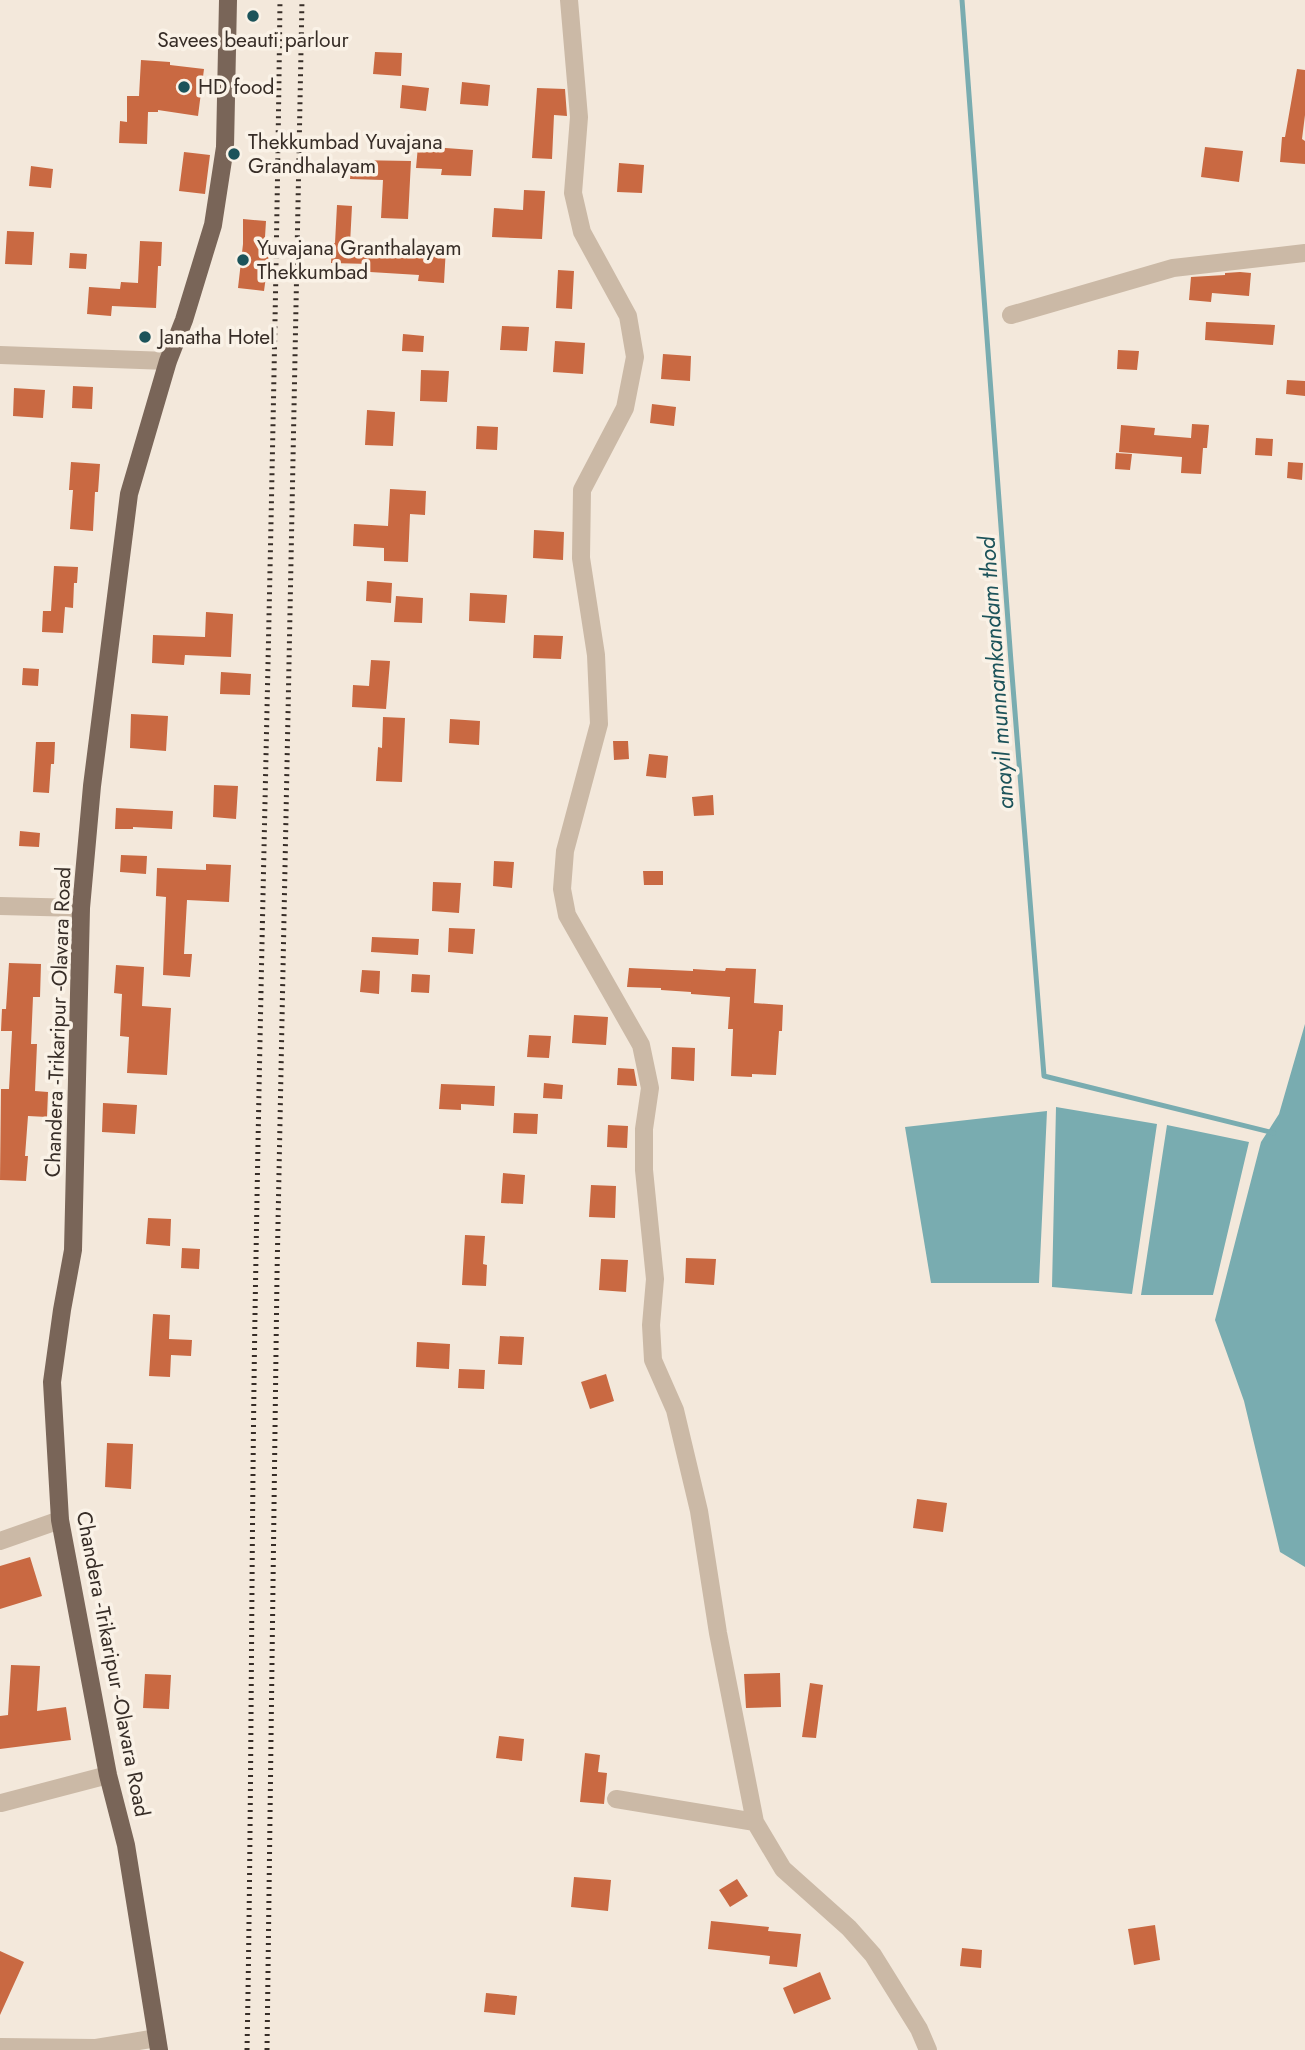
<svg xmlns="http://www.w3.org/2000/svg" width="1305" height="2050" viewBox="0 0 1305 2050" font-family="Jost,sans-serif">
  <rect width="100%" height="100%" fill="#f3e8db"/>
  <path fill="#79acb0" d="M1305,1024V1567L1280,1552L1244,1401L1215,1320L1261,1142L1279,1114Z
    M1056,1107L1157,1124L1132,1294L1052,1287Z
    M1047,1111L1039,1283H931L905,1127Z
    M1167,1125L1249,1142L1213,1295H1141Z"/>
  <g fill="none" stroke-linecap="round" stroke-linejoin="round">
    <path stroke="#79acb0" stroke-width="5" d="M962,0L1011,662L1044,1076L1274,1133"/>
  </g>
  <path fill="#c96942" d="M375,52L402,53L401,76L373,74Z
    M141,60L170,62V65L204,69L198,116L158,110V112H148L147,144L119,143L120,121L127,122V96H139Z
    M1297,69L1305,70V115L1302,139L1305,141V164L1280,162L1282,137H1285Z
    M462,82L490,85L488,106L460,104Z
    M402,85L429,88L426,111L400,108Z
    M537,88L565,89L567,116L554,115L552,159L532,158Z
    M418,146L473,150L471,176L441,175L442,169L416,168Z
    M1205,147L1243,151L1239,182L1201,177Z
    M184,152L210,155L205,194L179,191Z
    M352,160L411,161L408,219L381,218L383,180L350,179Z
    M619,163L644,165L642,193L617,192Z
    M31,166L53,169L51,188L29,186Z
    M524,190L545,191L542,239L492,237L494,208L523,210Z
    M337,205L352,206L350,244H352L351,247L420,250V246L446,247L444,283L418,281L419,275L370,272V264L331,263L332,243H335Z
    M243,219L266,221L264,253L269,254L264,291L238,288L243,244Z
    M7,231L34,232L32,265L5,264Z
    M140,241L162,242L161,266H158L156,308L112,306L111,316L87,314L89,287L120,289L121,282L138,283Z
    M70,253L87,254L86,269L69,268Z
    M558,270L574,271L572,309L556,308Z
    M1240,272L1251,273L1249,296L1212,293L1211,302L1189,300L1191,277L1225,275V273Z
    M1206,322L1275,325L1273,345L1205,340Z
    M502,326L529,327L527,351L500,350Z
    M403,334L424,336L423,352L402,351Z
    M555,341L585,343L583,374L553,372Z
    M1118,350L1139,351L1137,370L1117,369Z
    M663,354L691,356L690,381L661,379Z
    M421,370L449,371L447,402L420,401Z
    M1287,380L1305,381V396L1286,394Z
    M73,386L93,387L92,409L72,408Z
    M14,388L45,390L43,418L13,416Z
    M652,404L676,407L674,426L650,423Z
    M367,410L395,412L393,446L365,445Z
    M1192,424L1209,425L1207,448H1203L1201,474L1181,473L1182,457L1119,452L1121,425L1155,428L1154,435L1191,438Z
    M477,426L498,427L497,450L476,449Z
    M1256,438L1273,439L1272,456L1255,455Z
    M1116,453L1132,454L1130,470L1115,469Z
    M71,462L100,464L98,492H95L93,531L70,529L73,490H69Z
    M1288,462L1303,463L1302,480L1287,478Z
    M390,489L426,491L425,515L410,514L408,562L384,561V548L353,546L354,524L388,526Z
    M534,530L564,532L563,560L533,558Z
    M54,566L78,567L77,583H74L73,608L65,607L63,633L42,632L43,611H51Z
    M367,581L392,583L391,603L366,601Z
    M470,593L507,595L505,623L469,621Z
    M396,596L423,598L422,623L394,622Z
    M206,612L233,614L231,657L185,655L184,665L152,663L153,635L205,637Z
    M534,635L563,636L561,659L533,658Z
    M371,660L390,661L386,709L352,707L353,685L369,686Z
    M23,668L39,669L38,686L22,685Z
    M221,672L251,674L250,695L220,694Z
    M131,714L168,716L166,751L130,748Z
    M383,717L405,718L402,782L376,781L378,747L382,748Z
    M450,719L480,721L479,745L449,743Z
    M613,741H628L629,759L614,760Z
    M36,742H55L54,764H51L49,793L33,792Z
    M649,754L668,756L666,778L646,776Z
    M214,785L238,786L236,819L213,817Z
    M713,795L714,815L694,816L692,797Z
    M116,808L173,811L172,829L133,827V829H115Z
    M20,831L40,833L39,847L19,846Z
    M121,855L147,856L146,874L120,872Z
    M494,861L514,862L512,888L493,886Z
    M206,864L231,865L229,902L187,900L184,954H192L190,977L163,975L166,897L156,896L157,868L206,870Z
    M643,871H663V885H644Z
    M433,882L461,883L459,913L432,911Z
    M449,928L475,929L473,954L448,952Z
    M372,937L419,939L418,955L371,952Z
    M9,963L41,964L40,997H33L31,1044H37L35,1091L48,1092L47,1117L28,1116L25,1156H28L26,1181L0,1180L1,1089H9L12,1031H1L2,1009H6Z
    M116,965L144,967L142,1006L171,1008L167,1075L127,1073L129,1037L120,1036L122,994L114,993Z
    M629,968L693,971V969L725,971L726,968L756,969L754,1003L783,1005L782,1031H779L776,1075L752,1074V1077L731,1076L733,1029H728L730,997L691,994V992L661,990V988L627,987Z
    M362,970L380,971L379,994L360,992Z
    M412,974L430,975L429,993L411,992Z
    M574,1015L608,1017L606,1045L572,1043Z
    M529,1035L551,1036L549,1058L527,1057Z
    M672,1047L695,1048L694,1081L671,1079Z
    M618,1068L634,1069L637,1086L617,1085Z
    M544,1083L563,1085L562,1099L543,1098Z
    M441,1084L495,1086L494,1106L461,1104V1110L439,1109Z
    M103,1103L137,1105L135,1134L102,1132Z
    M514,1113L538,1114L537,1134L513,1133Z
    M608,1125L628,1126L627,1148L607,1147Z
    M503,1173L525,1175L523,1204L501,1203Z
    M591,1185L616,1186L615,1218L589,1217Z
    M148,1218L171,1219L170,1246L146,1244Z
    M465,1235L485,1236L483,1264L487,1265L486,1286L462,1285Z
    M182,1248L200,1249L199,1269L181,1268Z
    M686,1258L716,1259L714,1285L685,1283Z
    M601,1259L628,1260L626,1292L599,1290Z
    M153,1314L170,1315L169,1339L192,1340L191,1356L171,1355L170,1377L149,1376Z
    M500,1336L524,1337L522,1365L498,1364Z
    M417,1342L450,1344L449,1369L416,1367Z
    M459,1369L485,1370L484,1389L458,1388Z
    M606,1374L614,1401L590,1409L581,1382Z
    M107,1443L133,1444L131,1489L105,1487Z
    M917,1499L947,1503L943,1532L913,1528Z
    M30,1557L42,1596L0,1609V1566Z
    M11,1665L40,1666L37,1711L66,1707L71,1740L0,1749V1716L8,1715Z
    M780,1673L781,1707L746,1708L744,1674Z
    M145,1674L171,1675L169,1709L143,1708Z
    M810,1683L823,1685L816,1738L802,1737Z
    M499,1736L524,1739L522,1761L496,1758Z
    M585,1753L600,1755L598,1772L607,1773L604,1804L580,1802Z
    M574,1877L611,1880L608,1911L571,1907Z
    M737,1879L748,1896L730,1907L719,1890Z
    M711,1921L769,1927L768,1931L801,1934L797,1967L769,1964L770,1956L708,1949Z
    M1155,1925L1160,1960L1134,1965L1128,1929Z
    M962,1948L982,1950L981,1968L960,1966Z
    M0,1951L24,1962L0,2015Z
    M820,1972L831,1999L794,2014L783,1988Z
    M486,1993L517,1996L515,2015L484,2012Z"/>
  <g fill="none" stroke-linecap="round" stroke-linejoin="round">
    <path stroke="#cbb9a6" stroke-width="18" d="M569,0L579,117L573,193L582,232L628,316L635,357L625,408L582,490L581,558L596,655L599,724L565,851L562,889L567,915L641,1045L650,1088L644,1129V1170L655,1279L651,1325L653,1360L675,1410L699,1511L718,1633L755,1822L783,1869L849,1928L873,1955L919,2029L928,2050
      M1011,315L1173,268L1305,253
      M0,355L168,361
      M0,906L81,908
      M0,1541L60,1520
      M616,1799L755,1822
      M1,1803L108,1775
      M0,2047L96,2048L157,2038"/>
    <path stroke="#796558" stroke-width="18" d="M159,2050L126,1845L108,1775L60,1520L52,1382L62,1310L73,1250L81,908L92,786L129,494L168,361L184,320L213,225L225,147L228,0"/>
    <path stroke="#372d27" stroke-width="5" stroke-dasharray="2 5" stroke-linecap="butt" d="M247,2050C252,1786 251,1521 256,1257C263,838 275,419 280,0
      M267,2050L277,1275L302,0"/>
  </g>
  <g fill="#1c535a" stroke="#faf2e7" stroke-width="2.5">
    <circle cx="253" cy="16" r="7"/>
    <circle cx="184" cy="87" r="7"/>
    <circle cx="234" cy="154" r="7"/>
    <circle cx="243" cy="260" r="7"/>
    <circle cx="145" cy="337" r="7"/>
  </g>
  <g text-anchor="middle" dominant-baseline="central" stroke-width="7" stroke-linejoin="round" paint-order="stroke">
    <g font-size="21" fill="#372d27" stroke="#faf2e7" text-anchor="start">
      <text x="253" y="40" text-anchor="middle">Savees beauti parlour</text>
      <text x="198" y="87">HD food</text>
      <text x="248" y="142">Thekkumbad Yuvajana<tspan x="248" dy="24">Grandhalayam</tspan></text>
      <text x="257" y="248">Yuvajana Granthalayam<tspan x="257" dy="24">Thekkumbad</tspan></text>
      <text x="159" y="337">Janatha Hotel</text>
    </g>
    <g font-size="21" fill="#372d27" stroke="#faf2e7">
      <text transform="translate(58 1022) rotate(-88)">Chandera -Trikaripur -Olavara Road</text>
      <text transform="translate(113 1664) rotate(79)">Chandera -Trikaripur -Olavara Road</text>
    </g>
    <g font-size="23" font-style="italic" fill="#1c535a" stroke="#faf2e7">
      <text transform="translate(996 673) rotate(-94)">anayil munnamkandam thod</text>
    </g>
  </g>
</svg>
